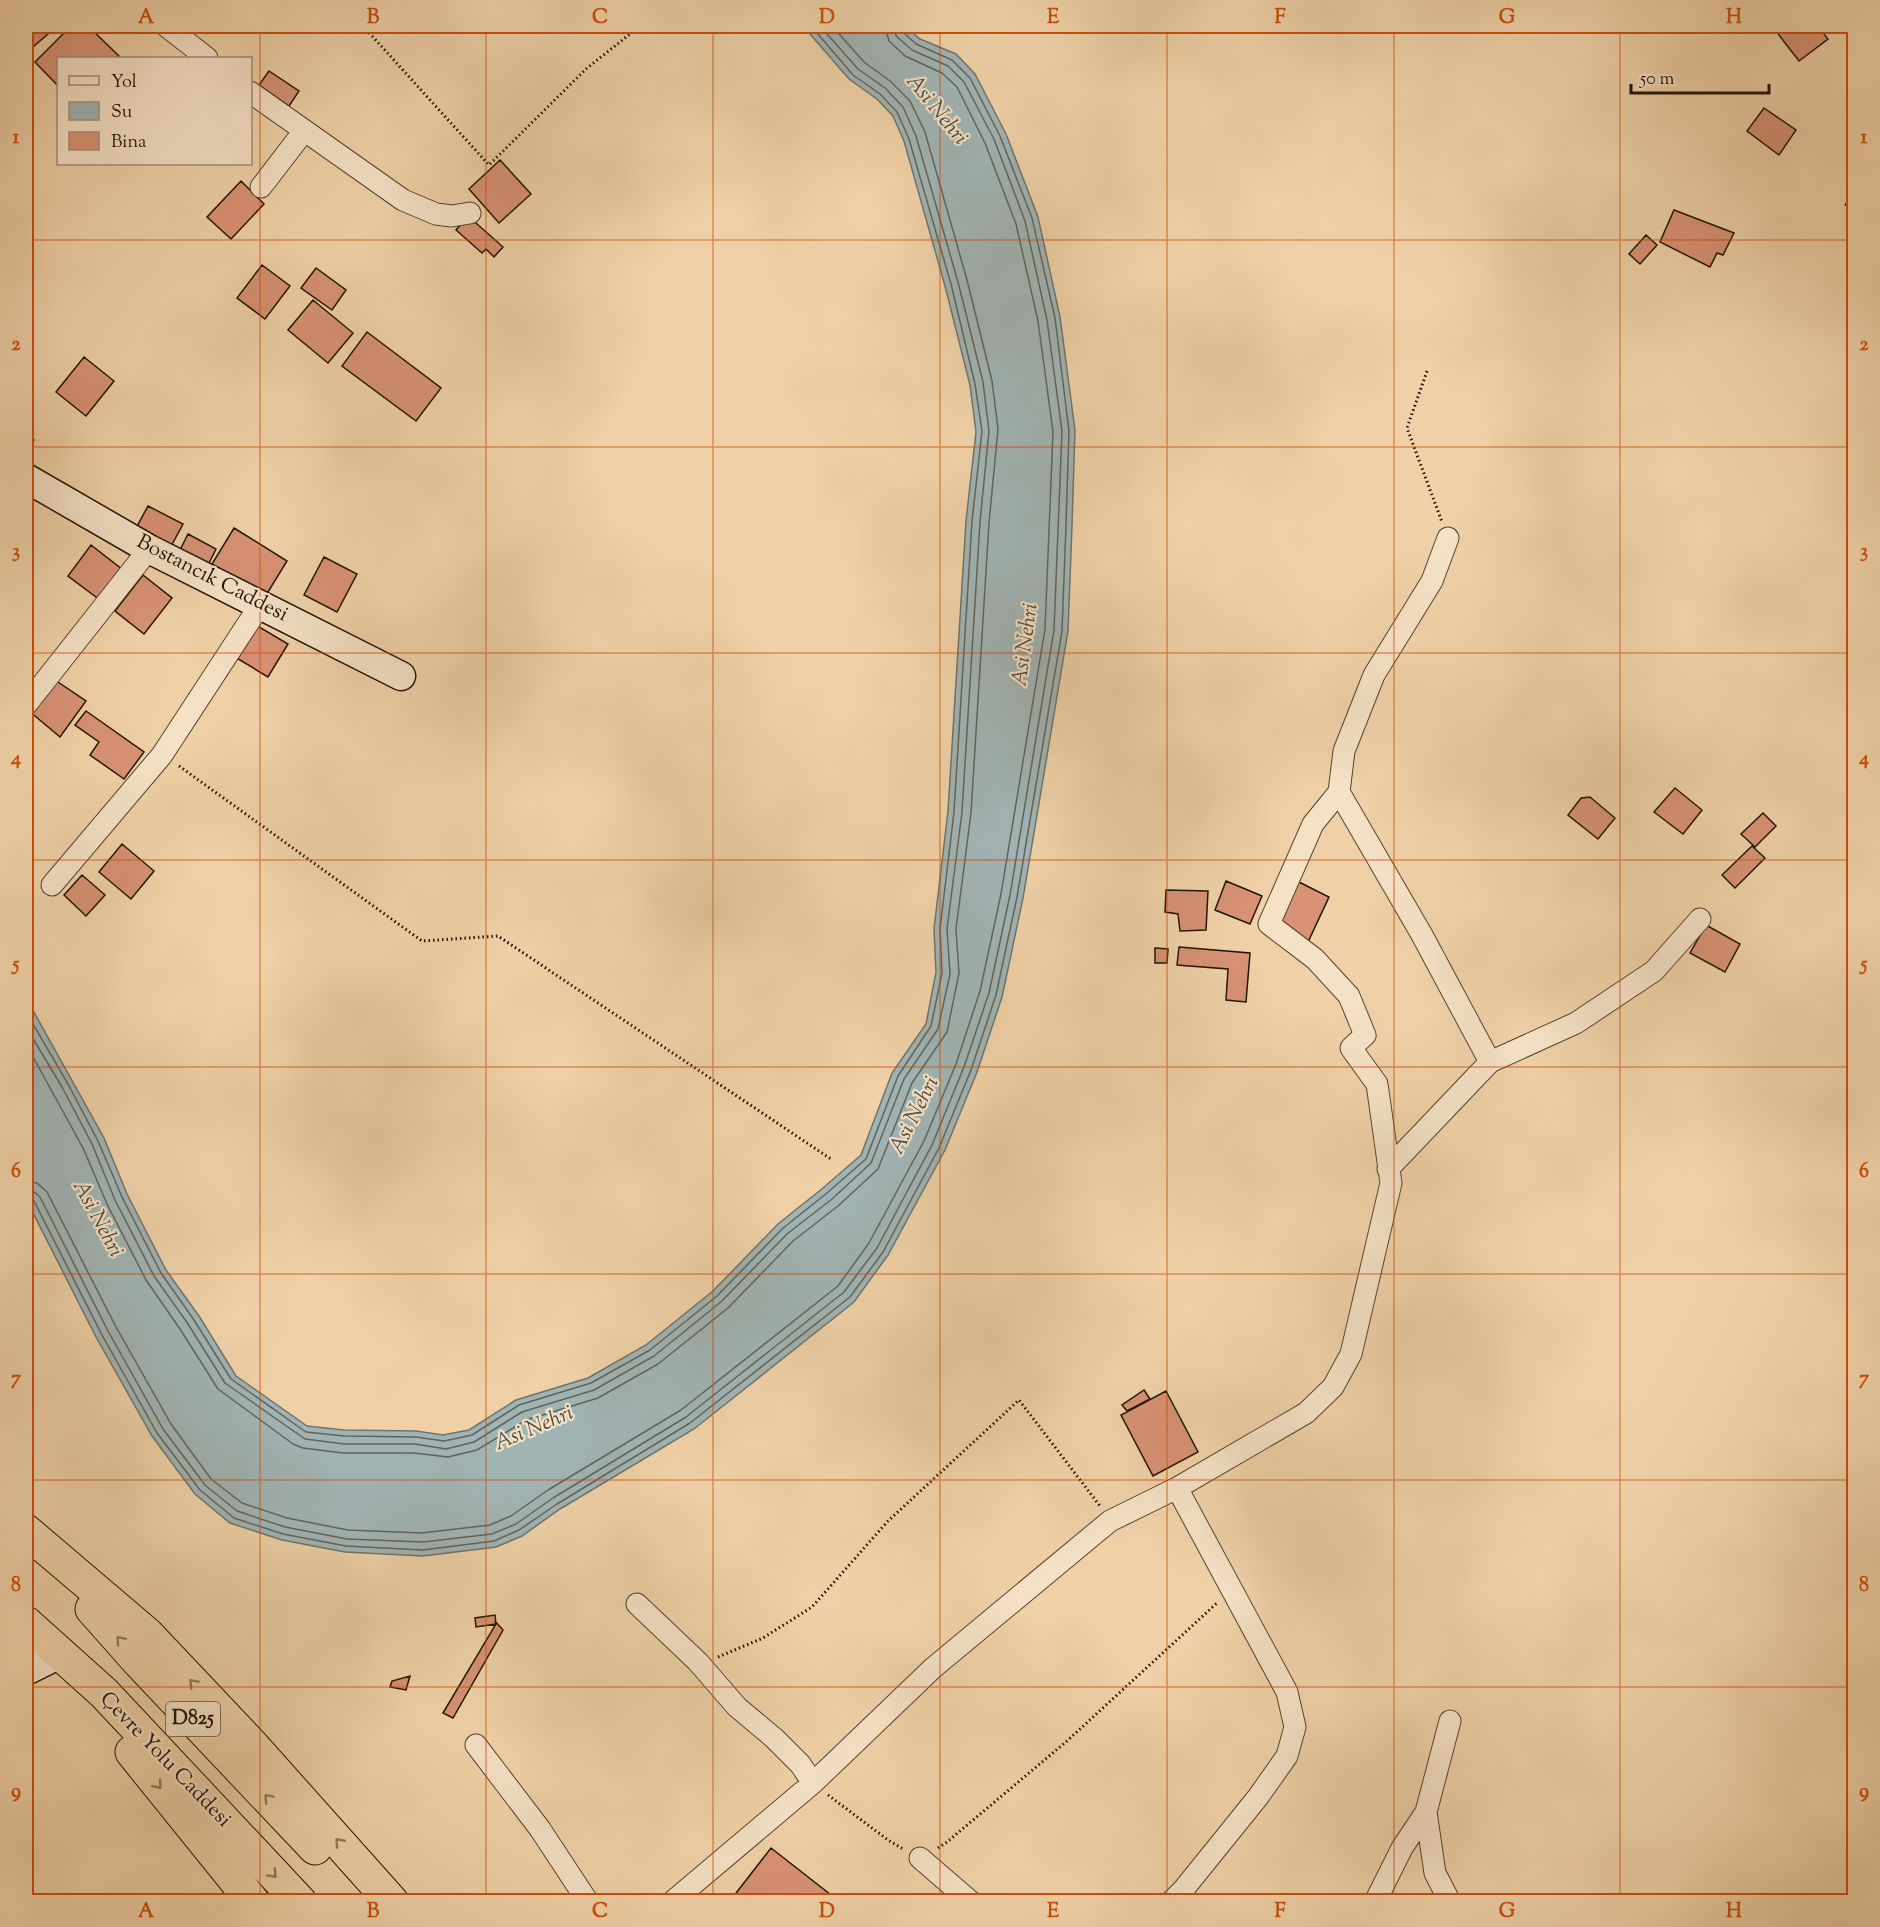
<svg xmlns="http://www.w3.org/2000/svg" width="1880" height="1927" viewBox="0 0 1880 1927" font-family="'Sorts Mill Goudy',serif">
  <rect width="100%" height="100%" fill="#f0d1a7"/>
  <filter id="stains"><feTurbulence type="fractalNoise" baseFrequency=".00333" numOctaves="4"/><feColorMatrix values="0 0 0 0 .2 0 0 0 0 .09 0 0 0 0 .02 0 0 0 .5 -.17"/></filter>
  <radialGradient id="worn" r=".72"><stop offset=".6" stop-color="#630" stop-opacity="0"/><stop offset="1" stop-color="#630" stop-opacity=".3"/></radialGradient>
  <path fill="#a1b4b4" stroke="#6e746d" stroke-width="1.5" d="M803,26H905L920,39L956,54L975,74L1006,134L1038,217L1060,317L1075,430L1072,525L1068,631L1023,898L1002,997L977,1072L945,1150L888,1255L854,1302L694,1429L560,1509L522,1536L496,1547L423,1556L345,1552L282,1540L230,1523L195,1494L152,1436L96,1337L26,1199V998L104,1138L127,1194L166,1270L199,1316L236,1376L307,1426L344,1430L416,1431L443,1435L469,1430L516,1400L588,1378L646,1345L713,1291L778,1224L823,1188L861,1155L892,1073L926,1024L936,972L934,929L948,811L966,521L976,432L970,385L945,286L904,141L893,116L877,99L849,79Z"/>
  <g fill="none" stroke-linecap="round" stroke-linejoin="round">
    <path stroke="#61645c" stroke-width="1.5" d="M26,1012L68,1084L98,1141L122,1197L161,1273L194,1320L231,1379L306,1432L344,1436L416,1437L444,1441L472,1435L519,1405L591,1383L650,1350L717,1296L782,1229L827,1193L866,1159L898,1076L931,1026L942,973L940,929L954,812L972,521L982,431L975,384L951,284L909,139L897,112L880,94L853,75L811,26
      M26,1027L62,1087L92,1144L115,1200L154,1276L188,1324L225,1383L305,1439L344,1444H415L446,1449L474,1442L522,1412L594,1390L654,1356L722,1301L787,1234L832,1199L871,1163L904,1079L938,1029L950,974L947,929L962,812L980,522L989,431L983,382L958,282L916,136L903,107L885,88L858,69L820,26
      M26,1044L83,1148L107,1204L146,1280L180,1329L218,1389L293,1444L303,1448L343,1453H414L448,1457L477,1450L526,1420L598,1398L658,1364L728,1308L793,1241L838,1206L878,1169L912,1083L947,1032L959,973L956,929L971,813L989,523L998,429L992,381L967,280L925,132L910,101L890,81L864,62L832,26
      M26,1181L37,1183L47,1192L116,1327L171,1424L211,1479L242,1503L287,1518L348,1530L422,1533L490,1525L511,1516L548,1490L681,1410L838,1286L869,1243L924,1141L956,1064L980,991L1001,894L1045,629L1053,432L1038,321L1016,224L985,143L957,87L942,73L905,56L889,41L885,26
      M26,1190L33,1191L40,1197L108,1331L163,1429L205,1485L237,1511L285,1527L347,1539L423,1542L492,1534L516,1524L553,1498L686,1417L844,1292L877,1248L932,1145L964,1067L989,993L1010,895L1054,630L1062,431L1047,320L1025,221L994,139L964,82L948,66L912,50L896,36L894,26
      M26,1197L34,1201L102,1335L157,1433L200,1490L234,1518L283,1534L346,1546L423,1550L494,1541L519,1530L557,1504L690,1423L850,1297L883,1252L939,1148L971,1070L996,995L1017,897L1062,631L1066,525L1069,431L1055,318L1032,218L1000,136L970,78L952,60L916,44L903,32L901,26"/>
  </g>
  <path fill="#d89275" stroke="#211403" stroke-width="1.5" d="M26,26H55L56,27L26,53Z
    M71,26H88L121,58H58V86L35,62Z
    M1772,26H1818L1828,39L1799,61Z
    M269,71L299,91L289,106L259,85Z
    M1764,108L1796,130L1779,155L1747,131Z
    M500,160L531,194L499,223L469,189Z
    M241,181L264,204L231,239L207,217Z
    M1674,210L1734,233L1723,255L1717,253L1710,267L1660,242Z
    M468,216L503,247L494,257L486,249L482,253L456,230Z
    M1646,235L1657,245L1640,264L1629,254Z
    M262,265L290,286L265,319L237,298Z
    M316,268L346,290L332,310L301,288Z
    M313,300L353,333L328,363L288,330Z
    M367,332L441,388L416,421L342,366Z
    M84,357L114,381L86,416L56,392Z
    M26,435L34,440L26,454Z
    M148,506L183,524L169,550L134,532Z
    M234,528L287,561L265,597L212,564Z
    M188,534L216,549L206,569L178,554Z
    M91,545L123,570L100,600L68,576Z
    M324,557L357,574L337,612L304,595Z
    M26,570L33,577L26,586Z
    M143,575L172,598L144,634L115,611Z
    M254,624L288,644L268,677L235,657Z
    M55,680L86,701L60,737L29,711Z
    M86,711L144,752L124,779L90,755L99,742L75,725Z
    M1675,788L1702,810L1683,834L1654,812Z
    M1590,797L1615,818L1598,839L1568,815L1581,798Z
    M1763,813L1776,826L1755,847L1741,834Z
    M122,844L154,871L131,899L99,872Z
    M1752,846L1765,858L1735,888L1722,875Z
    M82,875L105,895L86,916L64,895Z
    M1226,881L1262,896L1250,924L1215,910Z
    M1297,881L1329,897L1308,942L1275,926Z
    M1166,890L1208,891L1206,930L1180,931L1178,914L1165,912Z
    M1706,925L1740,944L1725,972L1690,953Z
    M1179,947L1250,953L1246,1002L1226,1000L1228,969L1177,965Z
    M1155,948L1168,949L1167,963H1155Z
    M1144,1390L1150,1399L1127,1411L1122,1405Z
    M1166,1391L1198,1452L1153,1476L1121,1415Z
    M495,1615L496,1624L476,1627L475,1618Z
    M495,1621L503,1630L453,1718L443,1713L496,1624Z
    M410,1676L406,1690L390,1687L392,1681Z
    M771,1848L840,1902H738L733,1897Z"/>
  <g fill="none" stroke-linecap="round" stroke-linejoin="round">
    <g stroke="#55432c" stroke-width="23">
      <path id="street" d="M166,26L207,58
        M250,92L403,200L436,214L452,216L470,213
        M261,187L304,131
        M1448,538L1432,581L1374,675L1344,751L1339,792L1422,935L1490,1062
        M26,705L149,549
        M52,885L162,755L260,605
        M1388,1169L1490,1062L1576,1023L1654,971L1700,919
        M637,1604L698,1662L737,1707L774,1738L800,1764L813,1783
        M476,1745L540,1829L588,1902
        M1426,1812L1435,1873L1450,1902
        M920,1858L971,1902
        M672,1902L813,1783L933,1668L1110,1521L1177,1488
        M1171,1902L1183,1890L1258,1797L1287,1756L1295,1727L1287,1692L1177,1488L1306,1413L1333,1387L1351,1354L1391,1183L1377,1084L1351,1048L1365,1035L1349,996L1315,959L1269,924L1313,824L1339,792
        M1375,1902L1402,1848L1426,1812L1450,1721"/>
    </g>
    <g stroke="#211403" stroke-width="31">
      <path id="secondary" d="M26,478L149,549L401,676
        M26,1671L60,1654"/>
    </g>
    <g stroke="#211403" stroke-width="35">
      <path id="highway" d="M26,1531L147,1634L251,1744L392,1902
        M92,1609L139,1662L315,1848
        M26,1623L104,1693L300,1902
        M132,1752L253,1902"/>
    </g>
    <path stroke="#211403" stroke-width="3" stroke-dasharray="1.5 3" stroke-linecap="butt" d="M363,26L489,165L586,69L640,26
      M1845,204L1854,211
      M1427,371L1407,428L1442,522
      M179,766L422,941L498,936L831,1159
      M718,1657L763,1638L812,1607L888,1521L1019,1400L1100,1506
      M828,1795L888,1840L903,1849
      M938,1848L947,1842L1067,1741L1217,1603"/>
    <use href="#street" stroke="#f5e1c6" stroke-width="21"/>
    <use href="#secondary" stroke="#f5e1c6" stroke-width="28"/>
    <use href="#highway" stroke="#f0d1a7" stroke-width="33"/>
  </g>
  <defs><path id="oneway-chevron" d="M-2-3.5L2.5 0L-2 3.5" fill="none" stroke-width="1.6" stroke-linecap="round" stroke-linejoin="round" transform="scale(1.5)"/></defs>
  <g stroke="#937c5d">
    <use href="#oneway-chevron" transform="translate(120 1640) rotate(-131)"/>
    <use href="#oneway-chevron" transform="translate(193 1683) rotate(-133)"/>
    <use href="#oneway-chevron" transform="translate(158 1785) rotate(51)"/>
    <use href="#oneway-chevron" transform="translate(268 1798) rotate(-133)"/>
    <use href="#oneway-chevron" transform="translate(339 1842) rotate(-132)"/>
    <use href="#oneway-chevron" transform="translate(273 1874) rotate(47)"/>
  </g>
  <path fill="none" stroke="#ca4f0b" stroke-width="1.5" stroke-opacity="0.55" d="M260,26V1902M486,26V1902M713,26V1902M940,26V1902M1167,26V1902M1394,26V1902M1620,26V1902M26,240H1854M26,447H1854M26,653H1854M26,860H1854M26,1067H1854M26,1274H1854M26,1480H1854M26,1687H1854"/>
  <g text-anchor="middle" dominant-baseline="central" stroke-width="4.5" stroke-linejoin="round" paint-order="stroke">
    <rect fill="#f5e1c6" stroke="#61523e" stroke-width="1.5" x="166" y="1702" width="54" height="34" rx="4.5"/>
    <g font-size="20" font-weight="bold" fill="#211403">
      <text x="193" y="1719">D825</text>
    </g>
    <g font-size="21" fill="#211403" stroke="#f5e1c6">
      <text transform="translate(212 579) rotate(27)">Bostancık Caddesi</text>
      <text transform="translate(165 1760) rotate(46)">Çevre Yolu Caddesi</text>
    </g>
    <g font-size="22" font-style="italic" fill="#4e4c41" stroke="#f5e1c6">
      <text transform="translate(936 110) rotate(51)">Asi Nehri</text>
      <text transform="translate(1026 645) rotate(-82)">Asi Nehri</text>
      <text transform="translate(915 1116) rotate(-63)">Asi Nehri</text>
      <text transform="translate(97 1219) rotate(62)">Asi Nehri</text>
      <text transform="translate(534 1429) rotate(-23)">Asi Nehri</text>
    </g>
  </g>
  <rect width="1880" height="1927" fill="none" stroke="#f0d1a7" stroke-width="66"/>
  <rect x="57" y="57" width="195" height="108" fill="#f5e1c6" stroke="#a08f78" stroke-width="1.5"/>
  <rect x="69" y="76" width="30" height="9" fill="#f5e1c6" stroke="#a08f78" stroke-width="1.5"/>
  <text x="111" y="87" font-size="18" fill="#211403">Yol</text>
  <rect x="69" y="102" width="30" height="18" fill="#a1b4b4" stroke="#a08f78" stroke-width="1.5"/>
  <text x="111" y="117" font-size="18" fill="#211403">Su</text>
  <rect x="69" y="132" width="30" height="18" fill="#d89275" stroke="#a08f78" stroke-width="1.5"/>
  <text x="111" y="147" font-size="18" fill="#211403">Bina</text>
  <path d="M1631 84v9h138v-9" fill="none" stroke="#211403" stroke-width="3"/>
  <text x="1640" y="84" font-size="18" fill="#211403" stroke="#f5e1c6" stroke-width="4.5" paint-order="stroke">50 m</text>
  <rect x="33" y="33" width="1814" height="1861" fill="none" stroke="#ca4f0b" stroke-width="2"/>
  <g font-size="20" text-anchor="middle" font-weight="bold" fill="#ca4f0b">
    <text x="146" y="23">A</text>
    <text x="373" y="23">B</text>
    <text x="600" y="23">C</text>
    <text x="827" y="23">D</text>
    <text x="1053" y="23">E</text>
    <text x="1280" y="23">F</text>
    <text x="1507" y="23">G</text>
    <text x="1734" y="23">H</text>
    <text x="16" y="143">1</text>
    <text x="1864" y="143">1</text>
    <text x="16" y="350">2</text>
    <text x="1864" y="350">2</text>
    <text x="16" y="557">3</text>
    <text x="1864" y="557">3</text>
    <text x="16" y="764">4</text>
    <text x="1864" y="764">4</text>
    <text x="16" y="970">5</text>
    <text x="1864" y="970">5</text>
    <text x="16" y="1177">6</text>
    <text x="1864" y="1177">6</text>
    <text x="16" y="1384">7</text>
    <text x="1864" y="1384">7</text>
    <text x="16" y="1591">8</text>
    <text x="1864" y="1591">8</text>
    <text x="16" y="1797">9</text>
    <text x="1864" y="1797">9</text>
    <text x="146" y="1917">A</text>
    <text x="373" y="1917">B</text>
    <text x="600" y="1917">C</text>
    <text x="827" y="1917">D</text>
    <text x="1053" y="1917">E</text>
    <text x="1280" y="1917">F</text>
    <text x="1507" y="1917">G</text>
    <text x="1734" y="1917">H</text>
  </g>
  <rect width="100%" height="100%" filter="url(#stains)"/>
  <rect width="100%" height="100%" fill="url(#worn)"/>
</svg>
